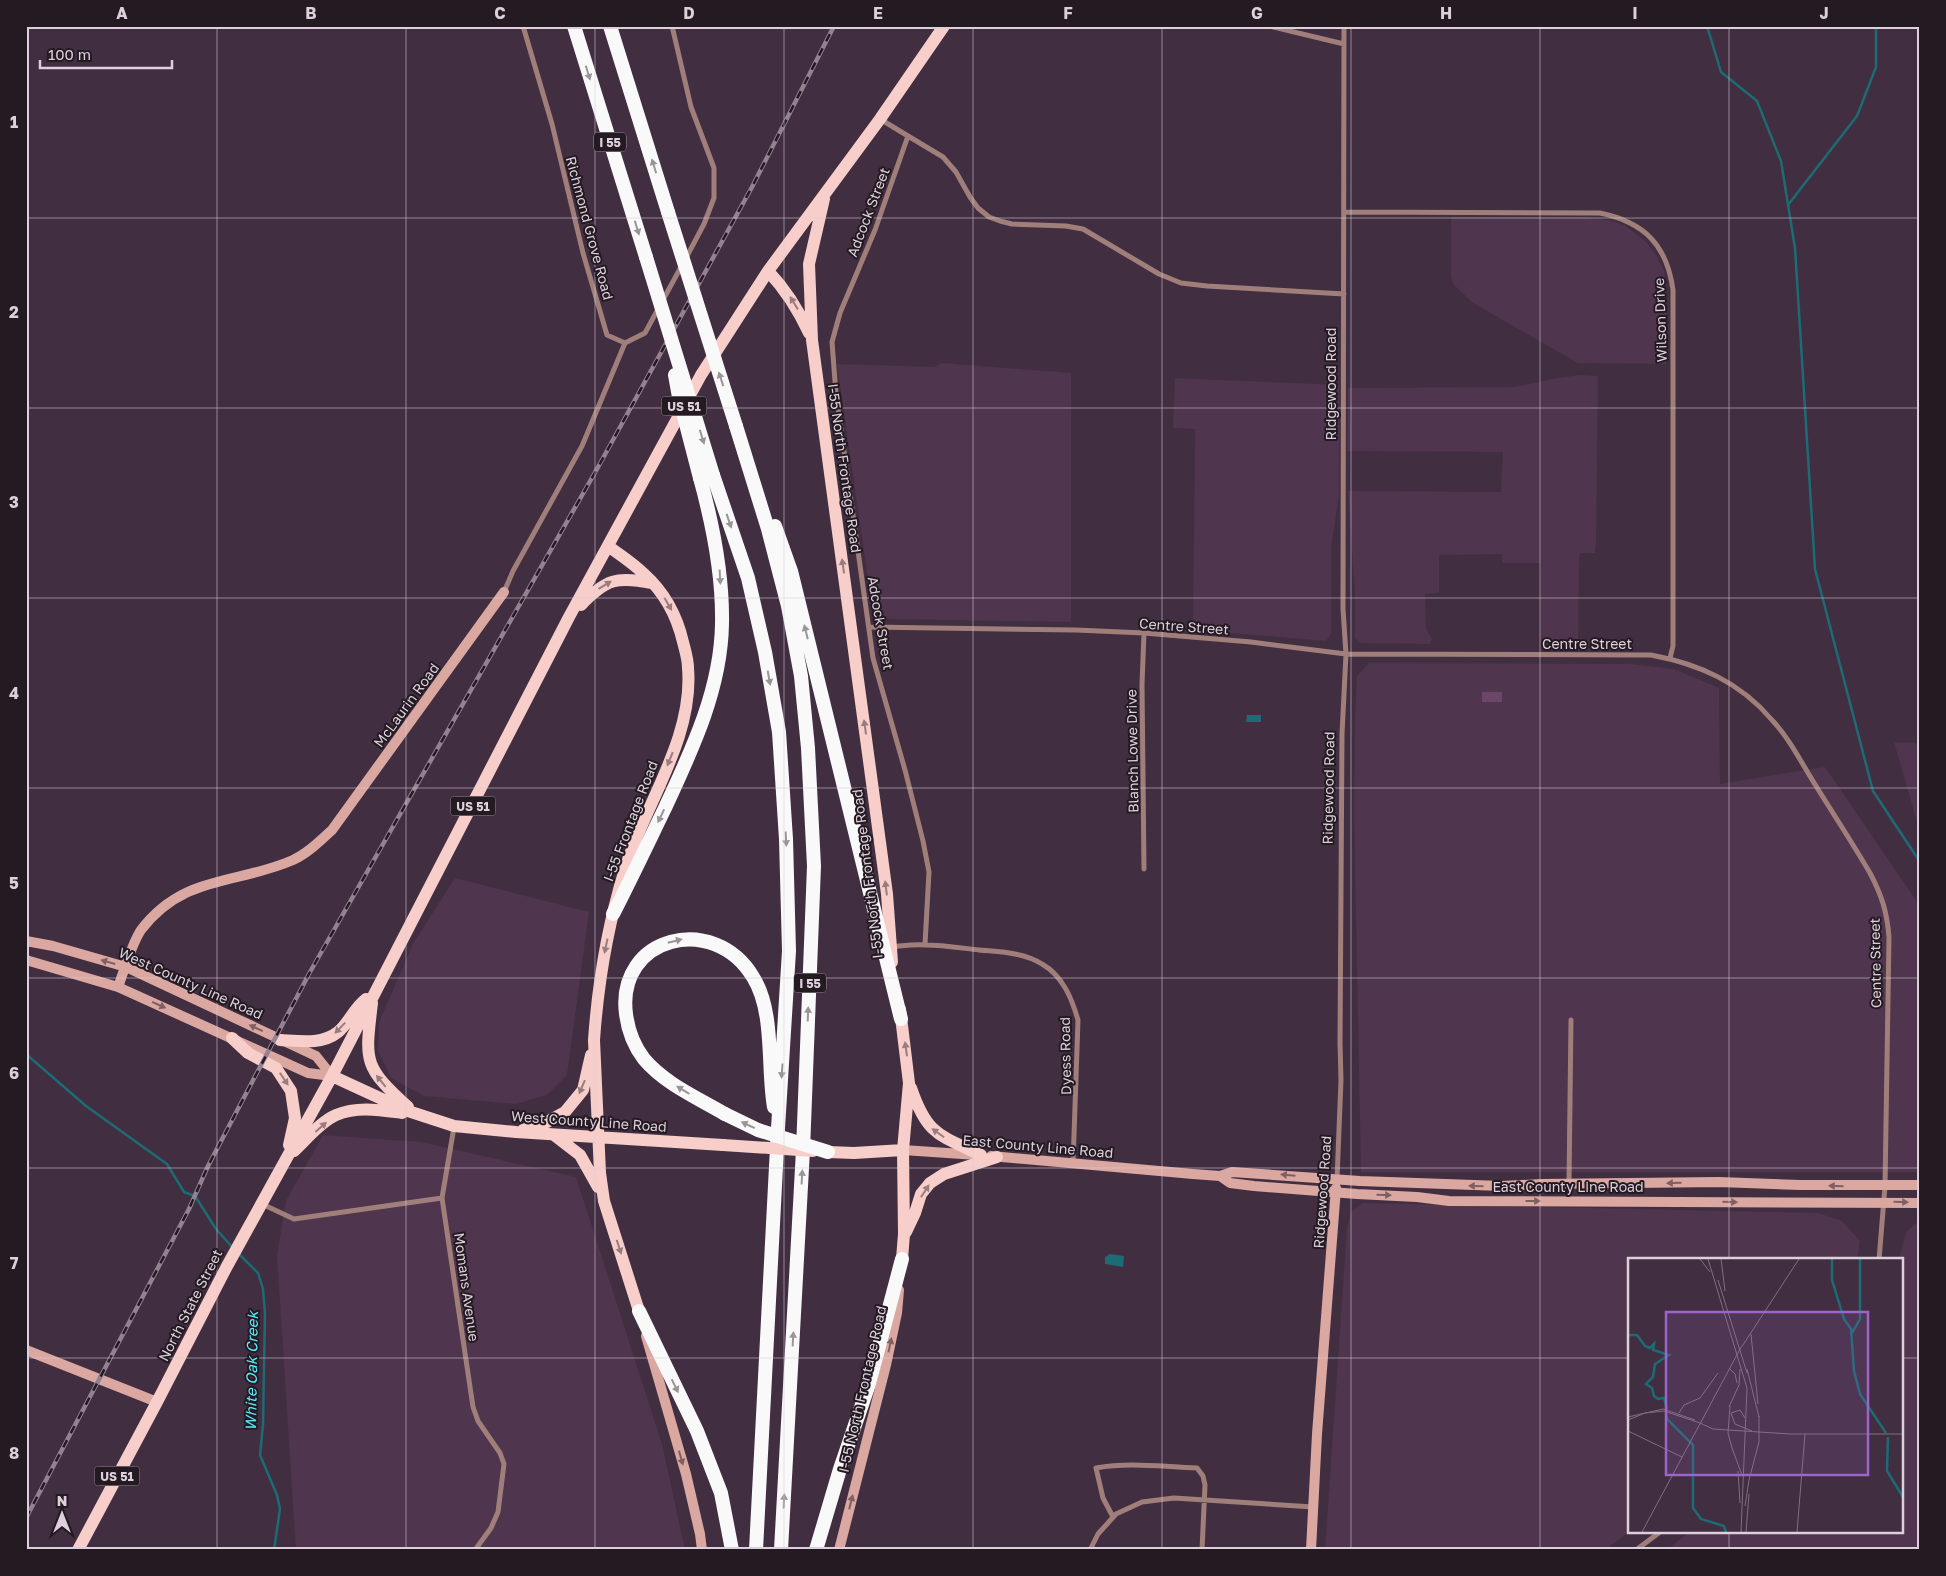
<svg xmlns="http://www.w3.org/2000/svg" width="1946" height="1576" viewBox="0 0 1946 1576" font-family="'Golos Text',sans-serif">
  <rect width="100%" height="100%" fill="#422e41"/>
  <path fill="#4f354d" d="M1451,217H1584L1609,220L1624,225L1635,233L1646,242L1656,255L1664,271L1666,291V364L1578,363L1473,303L1454,285L1451,276Z
    M941,363L1071,373V622L887,619L879,617L872,607L837,364L935,367Z
    M1581,375L1598,376L1596,543L1595,553H1580L1579,559L1578,643L1540,644L1541,563H1502V554L1439,555V593L1425,594L1426,629L1432,639L1430,644L1360,643L1355,638V595L1348,491L1501,492L1503,452L1347,451L1348,388L1515,387L1557,378Z
    M1175,378L1339,385V496L1331,548V634L1326,641L1193,630L1195,429L1173,428Z
    M1369,663L1629,664L1674,669L1719,688L1720,784L1825,767L1920,906V1172H1361L1354,808L1355,722L1357,676Z
    M1894,742L1920,743V828L1918,825Z
    M455,878L589,912L567,1075L547,1095L516,1104L424,1096L391,1078L378,1050L379,1022L414,942Z
    M323,1135L421,1142L576,1177L662,1444L685,1550H296L277,1255L286,1201Z
    M1362,1203L1818,1213L1842,1221L1860,1241L1857,1260H1630V1531L1605,1550H1325L1347,1228L1351,1212Z
    M1920,1220V1550H1666L1690,1532H1902V1260H1898L1907,1231Z"/>
  <path fill="#6c4668" d="M1482,692H1502V702H1482Z"/>
  <path fill="#1d6b74" d="M1247,715H1261V722H1246Z
    M1110,1254L1124,1256L1123,1267L1105,1264V1257Z"/>
  <g fill="none" stroke-linecap="round" stroke-linejoin="round">
    <path stroke="#1d6b74" stroke-width="2.5" d="M1707,26L1721,72L1757,101L1781,161L1795,248L1815,569L1873,791L1920,862
      M1788,205L1857,116L1876,67V26
      M26,424V426
      M26,1054L86,1106L167,1164L184,1192L195,1196L216,1229L233,1248
      M239,1254L258,1273L263,1289L265,1313L263,1425L260,1455L277,1495L280,1509L274,1550"/>
    <path stroke="#a07f7b" stroke-width="5" d="M523,26L552,124L583,253L607,335L625,343L645,333L682,265
      M672,26L691,107L714,168V198L704,224L686,258
      M1269,26L1344,44
      M880,119L908,136L875,230L840,313L832,342L836,394L873,658L905,770L923,841L929,872L925,944
      M908,136L943,157L956,172L970,197L978,208L989,217L1000,221L1012,224L1066,226L1083,229L1159,274L1181,283L1207,286L1344,294
      M1345,212L1600,213C1644,222 1667,245 1673,290V646L1670,658
      M504,592L513,571L582,446L625,343
      M869,627L1076,630L1144,633L1251,642L1346,654L1651,655C1699,664 1740,682 1772,720C1790,739 1802,764 1816,786C1834,815 1853,844 1870,873C1882,896 1887,912 1889,937L1885,1186L1879,1260
      M1144,869L1142,684L1144,633
      M890,947C902,946 913,944 925,945C943,945 961,948 979,950C999,952 1023,952 1042,964C1063,976 1072,999 1078,1020L1073,1164
      M1337,1179L1341,1080L1340,1043L1342,734L1346,654L1343,609L1344,26
      M1569,1183L1571,1020
      M442,1198L454,1127
      M262,1204L294,1219L442,1198L473,1407L478,1421L500,1453L504,1464L498,1512L491,1528L475,1550
      M1113,1517L1103,1498L1096,1468C1130,1462 1163,1467 1197,1468L1203,1476L1205,1485L1202,1550
      M1090,1550L1098,1534L1116,1514L1142,1502L1174,1498L1313,1507
      M1636,1550L1660,1532"/>
    <path stroke="#dba7a1" stroke-width="10" d="M26,941L53,946L126,967L316,1056L332,1076
      M26,960L118,987L308,1073L332,1076
      M118,987C124,971 132,943 141,930C184,874 236,885 293,860C308,853 320,841 332,830L504,592
      M903,1150L977,1155
      M991,1156L1193,1174L1220,1176L1232,1172L1360,1181L1502,1186L1542,1184L1719,1182L1800,1185H1920
      M1220,1176L1230,1183L1254,1186L1357,1194L1417,1197L1449,1201L1920,1203
      M646,1336L686,1474L700,1534L702,1550
      M26,1350L157,1402
      M839,1550L886,1365L897,1313L899,1290
      M1311,1550L1317,1434L1336,1188"/>
    <path stroke="#f7cec9" stroke-width="12" d="M824,199L809,264L812,340L887,894L892,962
      M768,271C786,290 798,309 809,333
      M608,546C620,555 633,563 644,574C664,592 677,616 683,642C685,650 688,659 688,668C694,738 645,804 625,869C608,924 598,983 594,1040L600,1173L604,1201L639,1311
      M581,605C606,579 617,576 652,583
      M372,1003C365,1062 363,1066 408,1107
      M900,1009L909,1083L903,1150L904,1234L902,1259
      M232,1038L248,1053L276,1068L291,1091L295,1118L289,1145
      M280,1040C299,1041 322,1045 338,1032C349,1023 354,1008 366,999
      M332,1076L408,1111L454,1126L516,1132L723,1145
      M911,1088C927,1135 939,1135 981,1155
      M523,1130L547,1122L565,1112L583,1090L591,1055
      M554,1135L580,1155L598,1187
      M294,1151C306,1140 320,1122 336,1115C357,1106 380,1110 402,1113
      M828,1152L854,1153L903,1150
      M906,1232L915,1213L921,1194L930,1183L944,1174L997,1157
      M78,1550L157,1402L226,1268L332,1076L569,617L701,375L768,271L880,119L944,26"/>
    <path stroke="#f9f9f9" stroke-width="14" d="M574,26L646,257
      M610,26L668,212
      M736,426L768,529L788,606L801,676L808,748L814,866L803,1150L781,1550
      M713,475L748,578L765,652L779,732L786,839L789,951L778,1128L756,1550
      M775,526L791,571L901,1019
      M613,914C631,879 648,843 665,808C692,750 721,689 722,624C723,575 713,525 700,478
      M725,1114C698,1098 665,1084 644,1059C634,1046 628,1030 626,1014C616,936 714,912 753,977C775,1012 767,1067 774,1107
      M639,1311L697,1431L721,1493L732,1550
      M816,1550L840,1469L869,1384L902,1259"/>
    <g stroke="#938292" stroke-width="4.5">
      <path id="rail" d="M26,1518L189,1209L208,1166L310,972L597,469L752,187L834,26"/>
    </g>
    <use href="#rail" stroke="#231a22" stroke-width="2.5" stroke-dasharray="8" stroke-linecap="butt"/>
    <path stroke="#f7cec9" stroke-width="12" d="M723,1145L813,1151"/>
    <path stroke="#f9f9f9" stroke-width="14" d="M668,212L736,426
      M646,257L713,475
      M675,375L679,397L700,478
      M725,1114L758,1130L828,1152"/>
  </g>
  <defs><path id="oneway-solid" d="M-6-.8H1V-3.2L6.5 0L1 3.2V.8H-6Z" transform="scale(1.25)"/></defs>
  <g fill="#999598">
    <use href="#oneway-solid" transform="translate(588 73) rotate(73)"/>
    <use href="#oneway-solid" transform="translate(654 166) rotate(-107)"/>
    <use href="#oneway-solid" transform="translate(637 228) rotate(73)"/>
    <use href="#oneway-solid" transform="translate(721 379) rotate(-108)"/>
    <use href="#oneway-solid" transform="translate(702 437) rotate(73)"/>
    <use href="#oneway-solid" transform="translate(729 521) rotate(71)"/>
    <use href="#oneway-solid" transform="translate(720 577) rotate(87)"/>
    <use href="#oneway-solid" transform="translate(806 632) rotate(-104)"/>
    <use href="#oneway-solid" transform="translate(769 678) rotate(80)"/>
    <use href="#oneway-solid" transform="translate(661 816) rotate(115)"/>
    <use href="#oneway-solid" transform="translate(786 839) rotate(87)"/>
    <use href="#oneway-solid" transform="translate(675 941) rotate(-14)"/>
    <use href="#oneway-solid" transform="translate(808 1014) rotate(-88)"/>
    <use href="#oneway-solid" transform="translate(782 1071) rotate(94)"/>
    <use href="#oneway-solid" transform="translate(683 1090) rotate(-149)"/>
    <use href="#oneway-solid" transform="translate(748 1125) rotate(-155)"/>
    <use href="#oneway-solid" transform="translate(802 1177) rotate(-87)"/>
    <use href="#oneway-solid" transform="translate(793 1339) rotate(-87)"/>
    <use href="#oneway-solid" transform="translate(675 1386) rotate(64)"/>
    <use href="#oneway-solid" transform="translate(784 1501) rotate(-87)"/>
  </g>
  <g fill="#987d7e">
    <use href="#oneway-solid" transform="translate(794 303) rotate(-122)"/>
    <use href="#oneway-solid" transform="translate(843 566) rotate(-98)"/>
    <use href="#oneway-solid" transform="translate(605 585) rotate(-31)"/>
    <use href="#oneway-solid" transform="translate(668 604) rotate(60)"/>
    <use href="#oneway-solid" transform="translate(865 727) rotate(-98)"/>
    <use href="#oneway-solid" transform="translate(670 759) rotate(112)"/>
    <use href="#oneway-solid" transform="translate(886 888) rotate(-97)"/>
    <use href="#oneway-solid" transform="translate(606 946) rotate(102)"/>
    <use href="#oneway-solid" transform="translate(340 1028) rotate(134)"/>
    <use href="#oneway-solid" transform="translate(906 1049) rotate(-98)"/>
    <use href="#oneway-solid" transform="translate(284 1079) rotate(56)"/>
    <use href="#oneway-solid" transform="translate(381 1081) rotate(-129)"/>
    <use href="#oneway-solid" transform="translate(582 1087) rotate(113)"/>
    <use href="#oneway-solid" transform="translate(321 1127) rotate(-41)"/>
    <use href="#oneway-solid" transform="translate(938 1133) rotate(-145)"/>
    <use href="#oneway-solid" transform="translate(925 1191) rotate(-57)"/>
    <use href="#oneway-solid" transform="translate(619 1247) rotate(72)"/>
  </g>
  <g fill="#7f6062">
    <use href="#oneway-solid" transform="translate(108 962) rotate(-164)"/>
    <use href="#oneway-solid" transform="translate(159 1005) rotate(24)"/>
    <use href="#oneway-solid" transform="translate(256 1028) rotate(-155)"/>
    <use href="#oneway-solid" transform="translate(1288 1175) rotate(-175)"/>
    <use href="#oneway-solid" transform="translate(1674 1183) rotate(179)"/>
    <use href="#oneway-solid" transform="translate(1476 1186) rotate(-179)"/>
    <use href="#oneway-solid" transform="translate(1836 1186) rotate(-179)"/>
    <use href="#oneway-solid" transform="translate(1384 1195) rotate(2)"/>
    <use href="#oneway-solid" transform="translate(1533 1201)"/>
    <use href="#oneway-solid" transform="translate(1730 1202) rotate(1)"/>
    <use href="#oneway-solid" transform="translate(1901 1202) rotate(1)"/>
    <use href="#oneway-solid" transform="translate(890 1345) rotate(-78)"/>
    <use href="#oneway-solid" transform="translate(681 1458) rotate(74)"/>
    <use href="#oneway-solid" transform="translate(851 1502) rotate(-76)"/>
  </g>
  <path fill="none" stroke="#ddd0dc" stroke-width="1" stroke-opacity="0.55" d="M217,26V1550M406,26V1550M595,26V1550M784,26V1550M973,26V1550M1162,26V1550M1351,26V1550M1540,26V1550M1729,26V1260M26,218H1920M26,408H1920M26,598H1920M26,788H1920M26,978H1920M26,1168H1920M26,1358H1630M1902,1358H1920M1729,1532V1550"/>
  <g text-anchor="middle" dominant-baseline="central" stroke-width="4" stroke-linejoin="round" paint-order="stroke">
    <g fill="#231a22" stroke="#a599a4" stroke-width="1">
      <rect x="594" y="132.5" width="32" height="19" rx="4"/>
      <rect x="661.5" y="396.5" width="45" height="19" rx="4"/>
      <rect x="450.5" y="796.5" width="45" height="19" rx="4"/>
      <rect x="794" y="973.5" width="32" height="19" rx="4"/>
      <rect x="94.5" y="1466.5" width="45" height="19" rx="4"/>
    </g>
    <g font-size="12" font-weight="bold" fill="#ddd0dc">
      <text x="610" y="142">I 55</text>
      <text x="684" y="406">US 51</text>
      <text x="473" y="806">US 51</text>
      <text x="810" y="983">I 55</text>
      <text x="117" y="1476">US 51</text>
    </g>
    <g font-size="14" fill="#ddd0dc" stroke="#231a22">
      <text transform="translate(868 212) rotate(-69)">Adcock Street</text>
      <text transform="translate(590 228) rotate(75)">Richmond Grove Road</text>
      <text transform="translate(1660 320) rotate(-92)">Wilson Drive</text>
      <text transform="translate(1330 384) rotate(-90)">Ridgewood Road</text>
      <text transform="translate(845 468) rotate(82)">I-55 North Frontage Road</text>
      <text transform="translate(881 623) rotate(80)">Adcock Street</text>
      <text transform="translate(1184 626) rotate(4)">Centre Street</text>
      <text x="1587" y="643">Centre Street</text>
      <text transform="translate(406 705) rotate(-54)">McLaurin Road</text>
      <text transform="translate(1132 751) rotate(-91)">Blanch Lowe Drive</text>
      <text transform="translate(1328 788) rotate(-89)">Ridgewood Road</text>
      <text transform="translate(630 821) rotate(-69)">I-55 Frontage Road</text>
      <text transform="translate(867 874) rotate(-97)">I-55 North Frontage Road</text>
      <text transform="translate(1875 963) rotate(-91)">Centre Street</text>
      <text transform="translate(191 983) rotate(24)">West County Line Road</text>
      <text transform="translate(1065 1056) rotate(-91)">Dyess Road</text>
      <text transform="translate(589 1121) rotate(4)">West County Line Road</text>
      <text transform="translate(1038 1146) rotate(5)">East County Line Road</text>
      <text x="1568" y="1186">East County Line Road</text>
      <text transform="translate(1322 1192) rotate(-86)">Ridgewood Road</text>
      <text transform="translate(467 1287) rotate(82)">Momans Avenue</text>
      <text transform="translate(190 1305) rotate(-63)">North State Street</text>
      <text transform="translate(862 1389) rotate(-77)">I-55 North Frontage Road</text>
    </g>
    <g font-size="15" font-style="italic" fill="#5ae9f9" stroke="#231a22">
      <text transform="translate(251 1371) rotate(-89)">White Oak Creek</text>
    </g>
  </g>
  <g transform="translate(1628 1258)">
    <rect width="275" height="275" fill="#422e41"/>
    <path fill="none" stroke="#1d6b74" stroke-width="2.5" d="M204,1V22L216,61L223,71L226,113L232,136L258,175M224,75L232,61V1M0,77H9L17,88L22,90L26,86L25,92L41,97L27,106L25,119L18,126L24,130L26,138L30,141L36,140L39,151M38,155L39,161L65,187V250L73,261L96,268L98,274M260,179L259,213L275,239"/>
    <path fill="none" stroke="#806f7f" stroke-width="1" d="M72,1L82,14M80,1L119,130L113,274M93,1L97,33M90,22L119,115M123,76L130,146M101,110L107,116L109,125M119,111L131,159M102,148L100,175L104,190M101,149L111,127L112,111M51,155L56,147L72,140L90,115M131,158V184M0,159L35,151L67,162M117,160L112,152L103,155L107,166L124,173M0,162L17,155L36,153L72,165M72,165L85,171L162,176H275M0,173L54,199M104,190L114,217M110,213L112,245M117,248L121,222L131,184M14,274L111,93L171,1M118,274L121,236M169,274L177,176"/>
    <path fill="#9d65c9" fill-opacity="0.15" stroke="#9d65c9" stroke-width="2.5" d="M38,54H240V217H38Z"/>
    <rect width="275" height="275" fill="none" stroke="#ddd0dc" stroke-width="2.5"/>
  </g>
  <rect width="1946" height="1576" fill="none" stroke="#231a22" stroke-width="55"/>
  <g transform="translate(62 1514)" stroke="#231a22" stroke-width="4" paint-order="stroke">
  <path d="M0-4L9 19L0 12L-9 19Z" fill="#ddd0dc"/>
  <text y="-8" font-size="14" font-weight="bold" text-anchor="middle" fill="#ddd0dc">N</text>
  </g>
  <path d="M40 60v8h132v-8" fill="none" stroke="#ddd0dc" stroke-width="2.5"/>
  <text x="48" y="60" font-size="15" fill="#ddd0dc" stroke="#231a22" stroke-width="4" paint-order="stroke">100 m</text>
  <rect x="28" y="28" width="1890" height="1520" fill="none" stroke="#ddd0dc" stroke-width="2"/>
  <g font-size="16" text-anchor="middle" font-weight="bold" fill="#ddd0dc">
    <text x="122" y="19">A</text>
    <text x="311" y="19">B</text>
    <text x="500" y="19">C</text>
    <text x="689" y="19">D</text>
    <text x="878" y="19">E</text>
    <text x="1068" y="19">F</text>
    <text x="1257" y="19">G</text>
    <text x="1446" y="19">H</text>
    <text x="1635" y="19">I</text>
    <text x="1824" y="19">J</text>
    <text x="14" y="128">1</text>
    <text x="14" y="318">2</text>
    <text x="14" y="508">3</text>
    <text x="14" y="699">4</text>
    <text x="14" y="889">5</text>
    <text x="14" y="1079">6</text>
    <text x="14" y="1269">7</text>
    <text x="14" y="1459">8</text>
  </g>
</svg>
